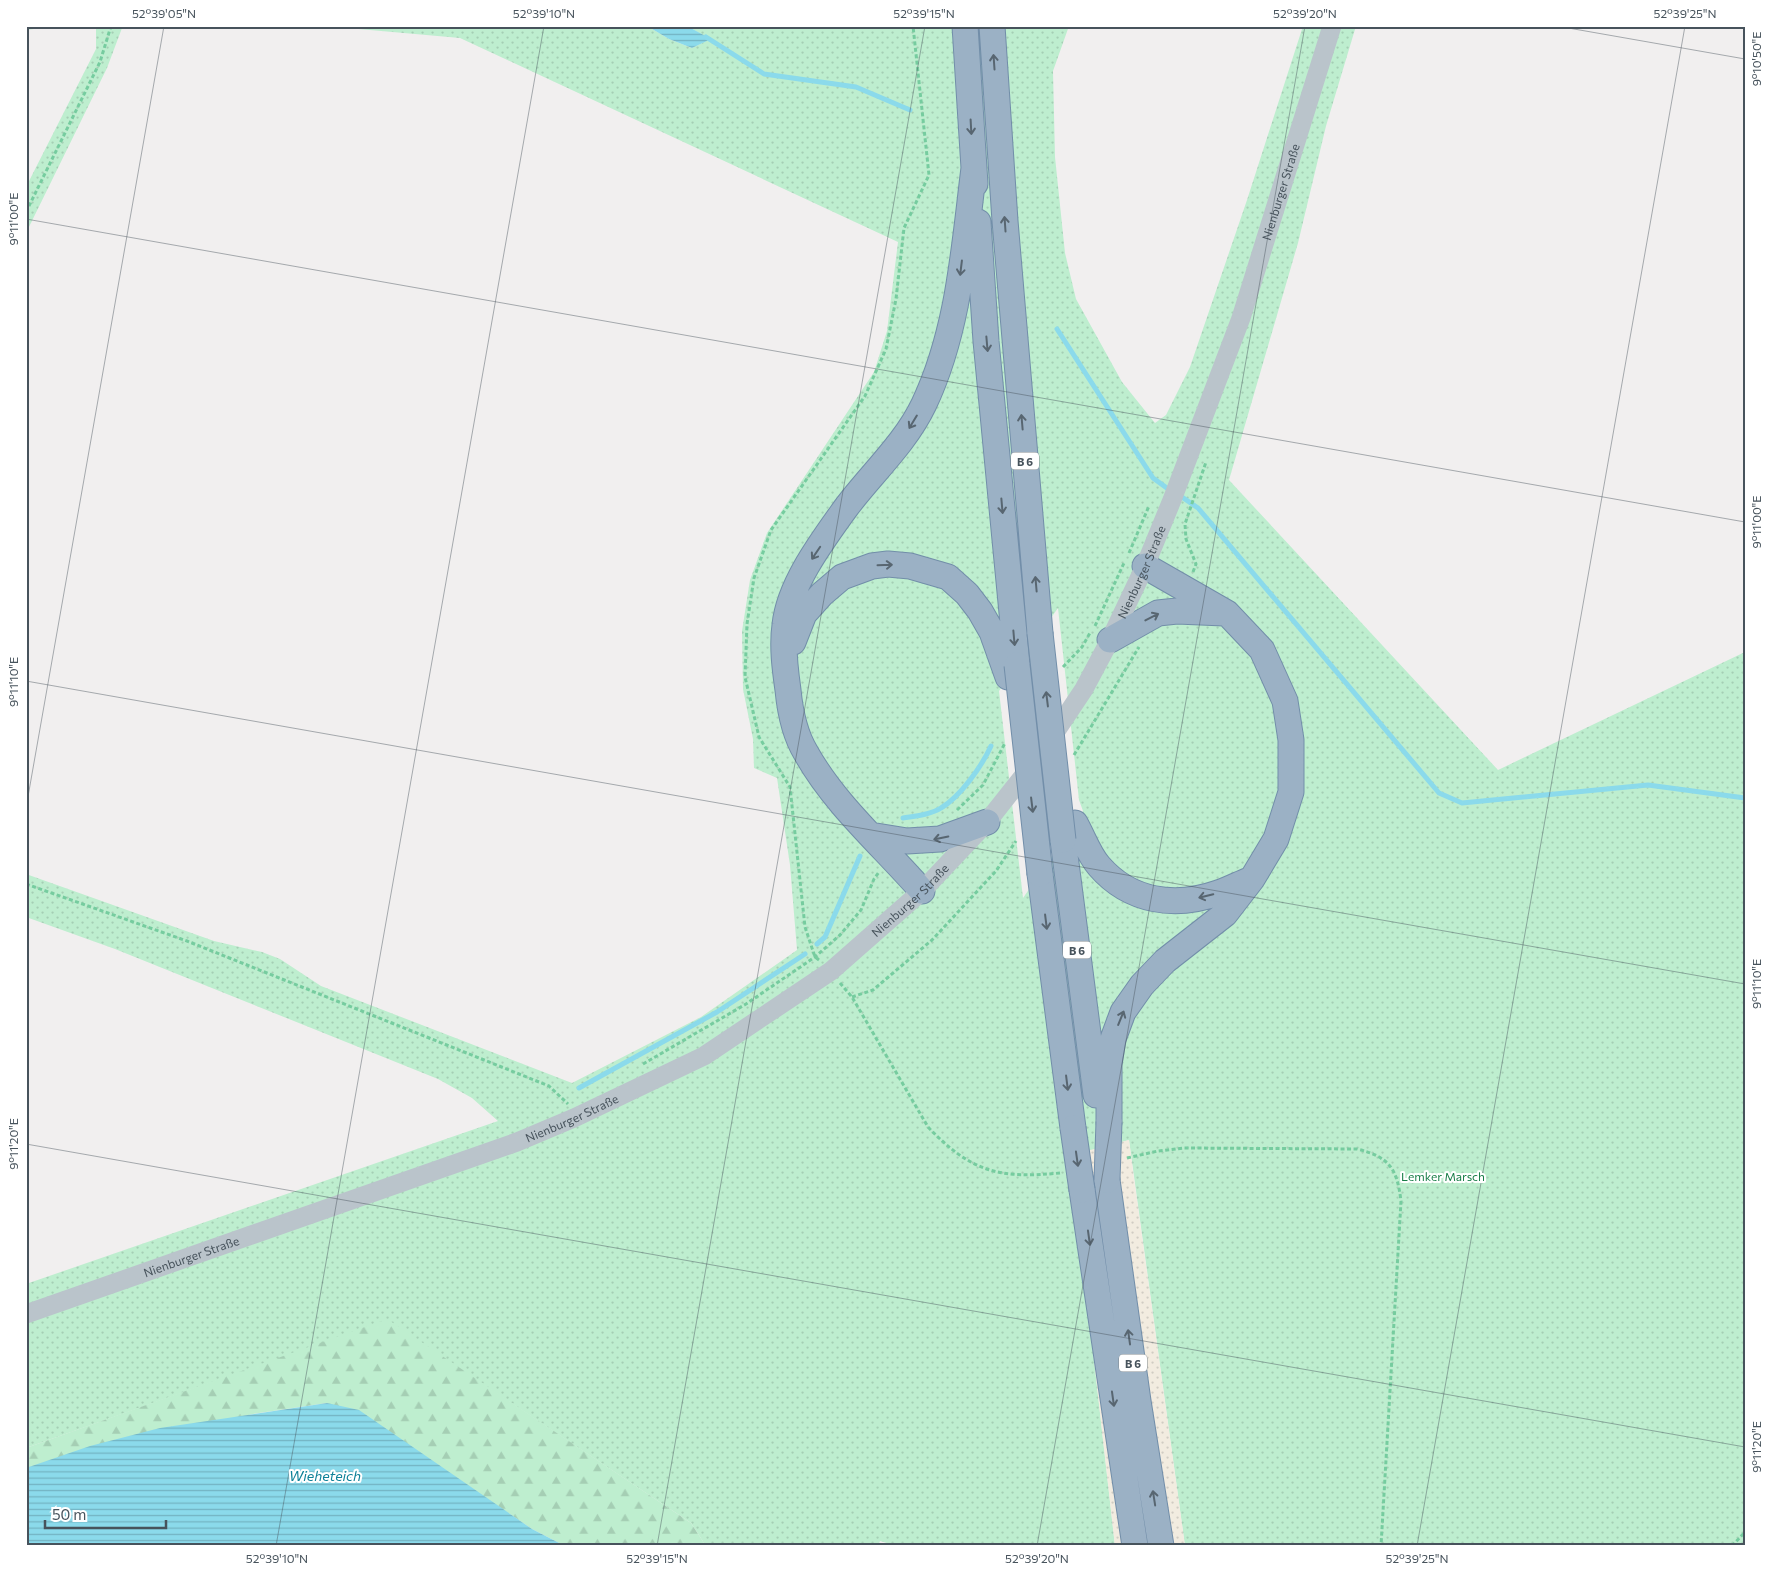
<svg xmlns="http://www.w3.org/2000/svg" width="1771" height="1572" viewBox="0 0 1771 1572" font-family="Commissioner,sans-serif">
  <defs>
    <pattern id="green-dots" width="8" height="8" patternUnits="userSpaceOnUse" patternTransform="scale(1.25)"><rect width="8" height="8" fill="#beeecf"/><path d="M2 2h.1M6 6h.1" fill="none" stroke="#a5ceb4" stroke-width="1.8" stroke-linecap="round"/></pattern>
    <pattern id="forest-firs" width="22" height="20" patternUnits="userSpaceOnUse" patternTransform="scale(1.25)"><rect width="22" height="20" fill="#beeecf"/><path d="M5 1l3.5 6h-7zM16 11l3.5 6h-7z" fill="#a5ceb4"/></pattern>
    <pattern id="sand-dots" width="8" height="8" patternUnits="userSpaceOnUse" patternTransform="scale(1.25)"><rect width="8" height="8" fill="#f2ece0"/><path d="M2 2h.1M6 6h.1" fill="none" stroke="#d1ccc3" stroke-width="1.8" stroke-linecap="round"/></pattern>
    <pattern id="water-rules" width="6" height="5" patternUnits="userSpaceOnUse" patternTransform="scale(1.25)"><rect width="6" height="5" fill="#8bdaeb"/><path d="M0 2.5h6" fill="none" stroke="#73b3c2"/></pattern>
  </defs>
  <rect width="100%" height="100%" fill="#f1efef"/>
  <path fill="url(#green-dots)" fill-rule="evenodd" d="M26,26H647L669,39L692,48L710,39L687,26H1069L1053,71L1055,157L1065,253L1076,299L1122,382L1155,423L1166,415L1190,367L1247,200L1303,26H1356L1326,126L1298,243L1229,480L1498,770L1745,652V1542L1742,1546H1185L1129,1140L1071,1156L1115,1546H897L880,1541L878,1546H706L691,1523L387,1320L26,1448V1284L498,1121L472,1098L438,1079L115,949L26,917V874L214,941L262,952L280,959L321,986L572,1083L701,1017L797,950L790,865L777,778L754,768L753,739L743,689L742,631L750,580L767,533L874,372L887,331L898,242L460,38L336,27L122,28L107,68L26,233V187L96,49V29L57,26L26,30ZM1058,608L1079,800L1083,811L1023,898L999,691Z"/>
  <path fill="url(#forest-firs)" d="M387,1319L691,1523L706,1546H565L532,1529L455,1477L327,1403L253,1414L26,1468V1448Z"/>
  <path fill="url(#sand-dots)" d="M1129,1140L1133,1172L1185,1546H1115L1071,1155Z"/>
  <path fill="url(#water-rules)" d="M647,26H687L711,39L692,48L669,39Z
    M327,1403L359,1410L532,1529L565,1546H26V1468L90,1446L160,1428Z"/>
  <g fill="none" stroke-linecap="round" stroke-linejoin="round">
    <path stroke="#8bdaeb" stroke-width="5" d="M706,37L764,74L856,87L910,110
      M1057,329L1153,478L1171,491
      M1179,495L1198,508L1439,793L1462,803L1648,785L1745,798
      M903,818C915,816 930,815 941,808C960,797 982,766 991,746
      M817,944L825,937L860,856
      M579,1088L717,1012L805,954"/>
    <g stroke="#728ea9" stroke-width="27">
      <path id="trunk" d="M965,26L975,184
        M992,26L1005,221L1040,633
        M978,222L986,341L1017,665
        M1110,640L1158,613L1177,611L1224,613
        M793,642L804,614L822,594L842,577L872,566L888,564L910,566L948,577L967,594L980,611L992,632L1008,677
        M1075,823C1083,837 1089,855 1099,866C1130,902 1175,908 1218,893C1228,890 1239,884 1249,880
        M870,835L907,841L940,839L987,822
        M1063,840L1096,1095
        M1040,874L1073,1128
        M922,891C883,846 835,805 806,753C795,735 790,711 788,690C785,669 782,646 785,625C789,585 822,541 845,509C871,474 905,444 924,404C959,330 964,248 974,168
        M1109,1122V1064L1113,1039L1123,1012L1142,985L1165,961L1225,914L1252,879L1276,839L1291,792V740L1285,701L1262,650L1227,613L1145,566
        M1107,1180L1138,1401L1161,1546
        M1082,1190L1135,1546"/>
    </g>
    <path stroke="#76cc9f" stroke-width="3" stroke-dasharray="4 2.5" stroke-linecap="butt" d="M26,212L100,62L111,26
      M1129,553L1149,506
      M1193,572L1196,564L1186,539L1185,524L1206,462
      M1095,626L1124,563
      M1063,667L1082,647L1090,633
      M1074,755L1139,647
      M957,810L983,785L1005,743
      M26,884L187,941L549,1086L568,1104
      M819,960L815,957L805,927L790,787L759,737L745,677L747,624L754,578L771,530L865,396L886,349L896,299L904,228L929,175L913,26
      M840,983L852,997L928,1127C971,1172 999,1179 1060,1173
      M852,997L873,990L932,940L996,871L1016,841
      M643,1064L746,1004L815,957L840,935L861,910L874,879L879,872
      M1127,1158L1158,1151L1184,1148L1357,1149C1390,1157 1397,1169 1401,1201L1381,1546
      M1732,1546L1745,1532"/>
    <path stroke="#bac4cb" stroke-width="19" id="s1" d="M26,1314L517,1142L574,1118L704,1056L831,971L922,891L987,822L1040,755L1084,689L1110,640L1145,566L1172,500L1241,318L1332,26"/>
    <use href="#trunk" stroke="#9bb1c5" stroke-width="25"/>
    <g stroke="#728ea9" stroke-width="27" stroke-linecap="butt">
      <path id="trunk-bridge" d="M1040,633L1063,840
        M1017,665L1040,874
        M1073,1128L1082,1190
        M1107,1180L1109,1122"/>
    </g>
    <use href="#trunk-bridge" stroke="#9bb1c5" stroke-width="25"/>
  </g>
  <defs><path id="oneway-shaft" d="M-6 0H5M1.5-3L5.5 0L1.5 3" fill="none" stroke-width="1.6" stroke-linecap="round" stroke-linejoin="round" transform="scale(1.25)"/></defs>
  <g stroke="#586671">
    <use href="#oneway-shaft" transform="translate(994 62) rotate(-94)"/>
    <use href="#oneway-shaft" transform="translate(971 127) rotate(87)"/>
    <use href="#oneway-shaft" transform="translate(1005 224) rotate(-94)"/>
    <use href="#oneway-shaft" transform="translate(961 268) rotate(97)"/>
    <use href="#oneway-shaft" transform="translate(987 344) rotate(85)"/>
    <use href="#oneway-shaft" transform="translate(913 422) rotate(121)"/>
    <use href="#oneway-shaft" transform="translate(1022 422) rotate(-95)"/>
    <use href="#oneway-shaft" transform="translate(1002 506) rotate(85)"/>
    <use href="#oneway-shaft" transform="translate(816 553) rotate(124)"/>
    <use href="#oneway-shaft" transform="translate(885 565) rotate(-2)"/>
    <use href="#oneway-shaft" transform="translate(1036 584) rotate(-95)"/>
    <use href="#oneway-shaft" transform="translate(1152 617) rotate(-27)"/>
    <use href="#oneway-shaft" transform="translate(1014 638) rotate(85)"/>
    <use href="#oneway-shaft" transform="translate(1047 699) rotate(-97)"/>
    <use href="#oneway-shaft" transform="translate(1032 805) rotate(83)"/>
    <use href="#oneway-shaft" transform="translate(941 838) rotate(168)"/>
    <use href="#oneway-shaft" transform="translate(1206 896) rotate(166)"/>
    <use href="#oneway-shaft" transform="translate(1046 922) rotate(83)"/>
    <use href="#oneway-shaft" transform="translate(1121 1018) rotate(-68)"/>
    <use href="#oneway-shaft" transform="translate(1067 1083) rotate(83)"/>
    <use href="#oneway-shaft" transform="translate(1077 1159) rotate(82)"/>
    <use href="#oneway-shaft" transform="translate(1089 1238) rotate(82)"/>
    <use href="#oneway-shaft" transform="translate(1129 1337) rotate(-98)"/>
    <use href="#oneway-shaft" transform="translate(1113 1399) rotate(82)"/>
    <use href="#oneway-shaft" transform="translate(1154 1498) rotate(-99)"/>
  </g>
  <path fill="none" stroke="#47535c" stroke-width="1" stroke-opacity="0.45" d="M1557,26L1745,59M26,219L1745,522M26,681L1745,984M26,808L164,26M26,1144L1745,1447M276,1546L544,26M657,1546L925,26M1037,1546L1305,26M1417,1546L1685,26"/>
  <g text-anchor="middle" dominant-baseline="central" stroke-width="4" stroke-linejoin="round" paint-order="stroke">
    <g fill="#fff" stroke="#7e878d" stroke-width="1">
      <rect x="1011" y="452.5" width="28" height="17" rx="4"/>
      <rect x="1063" y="941.5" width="28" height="17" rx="4"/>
      <rect x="1119" y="1354.5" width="28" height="17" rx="4"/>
    </g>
    <g font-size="11" font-weight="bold" fill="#47535c">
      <text x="1025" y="461">B 6</text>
      <text x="1077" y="950">B 6</text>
      <text x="1133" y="1363">B 6</text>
    </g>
    <g font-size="12" fill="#47535c" stroke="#fff">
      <text stroke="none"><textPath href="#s1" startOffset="1795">Nienburger Straße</textPath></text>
      <text stroke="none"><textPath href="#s1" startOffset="1390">Nienburger Straße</textPath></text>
      <text stroke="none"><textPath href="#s1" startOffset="985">Nienburger Straße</textPath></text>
      <text stroke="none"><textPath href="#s1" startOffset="580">Nienburger Straße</textPath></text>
      <text stroke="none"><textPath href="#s1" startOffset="175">Nienburger Straße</textPath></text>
    </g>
    <g font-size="12" fill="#187d47" stroke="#fff">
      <text x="1443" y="1176">Lemker Marsch</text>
    </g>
    <g font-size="14" font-style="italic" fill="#0e8198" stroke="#fff">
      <text x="325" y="1475">Wieheteich</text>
    </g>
  </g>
  <rect width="1771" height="1572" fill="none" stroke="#ffffff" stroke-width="55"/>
  <path d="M45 1520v8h121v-8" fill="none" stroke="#47535c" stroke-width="2.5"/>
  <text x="52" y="1520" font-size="15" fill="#47535c" stroke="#ffffff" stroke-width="4" paint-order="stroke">50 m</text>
  <rect x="28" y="28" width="1716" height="1516" fill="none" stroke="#47535c" stroke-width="2"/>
  <g font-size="12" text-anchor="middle" fill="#47535c">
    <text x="164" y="18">52°39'05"N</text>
    <text x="544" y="18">52°39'10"N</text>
    <text x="924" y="18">52°39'15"N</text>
    <text x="1305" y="18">52°39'20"N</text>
    <text x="1685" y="18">52°39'25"N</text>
    <text transform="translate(1757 59) rotate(-90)" y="4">9°10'50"E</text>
    <text transform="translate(14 219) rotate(-90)" y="4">9°11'00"E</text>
    <text transform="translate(1757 522) rotate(-90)" y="4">9°11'00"E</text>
    <text transform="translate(14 682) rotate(-90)" y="4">9°11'10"E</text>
    <text transform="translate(1757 984) rotate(-90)" y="4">9°11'10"E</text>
    <text transform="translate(14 1144) rotate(-90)" y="4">9°11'20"E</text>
    <text transform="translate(1757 1447) rotate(-90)" y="4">9°11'20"E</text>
    <text x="277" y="1563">52°39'10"N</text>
    <text x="657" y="1563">52°39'15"N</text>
    <text x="1037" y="1563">52°39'20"N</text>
    <text x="1417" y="1563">52°39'25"N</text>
  </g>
</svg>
